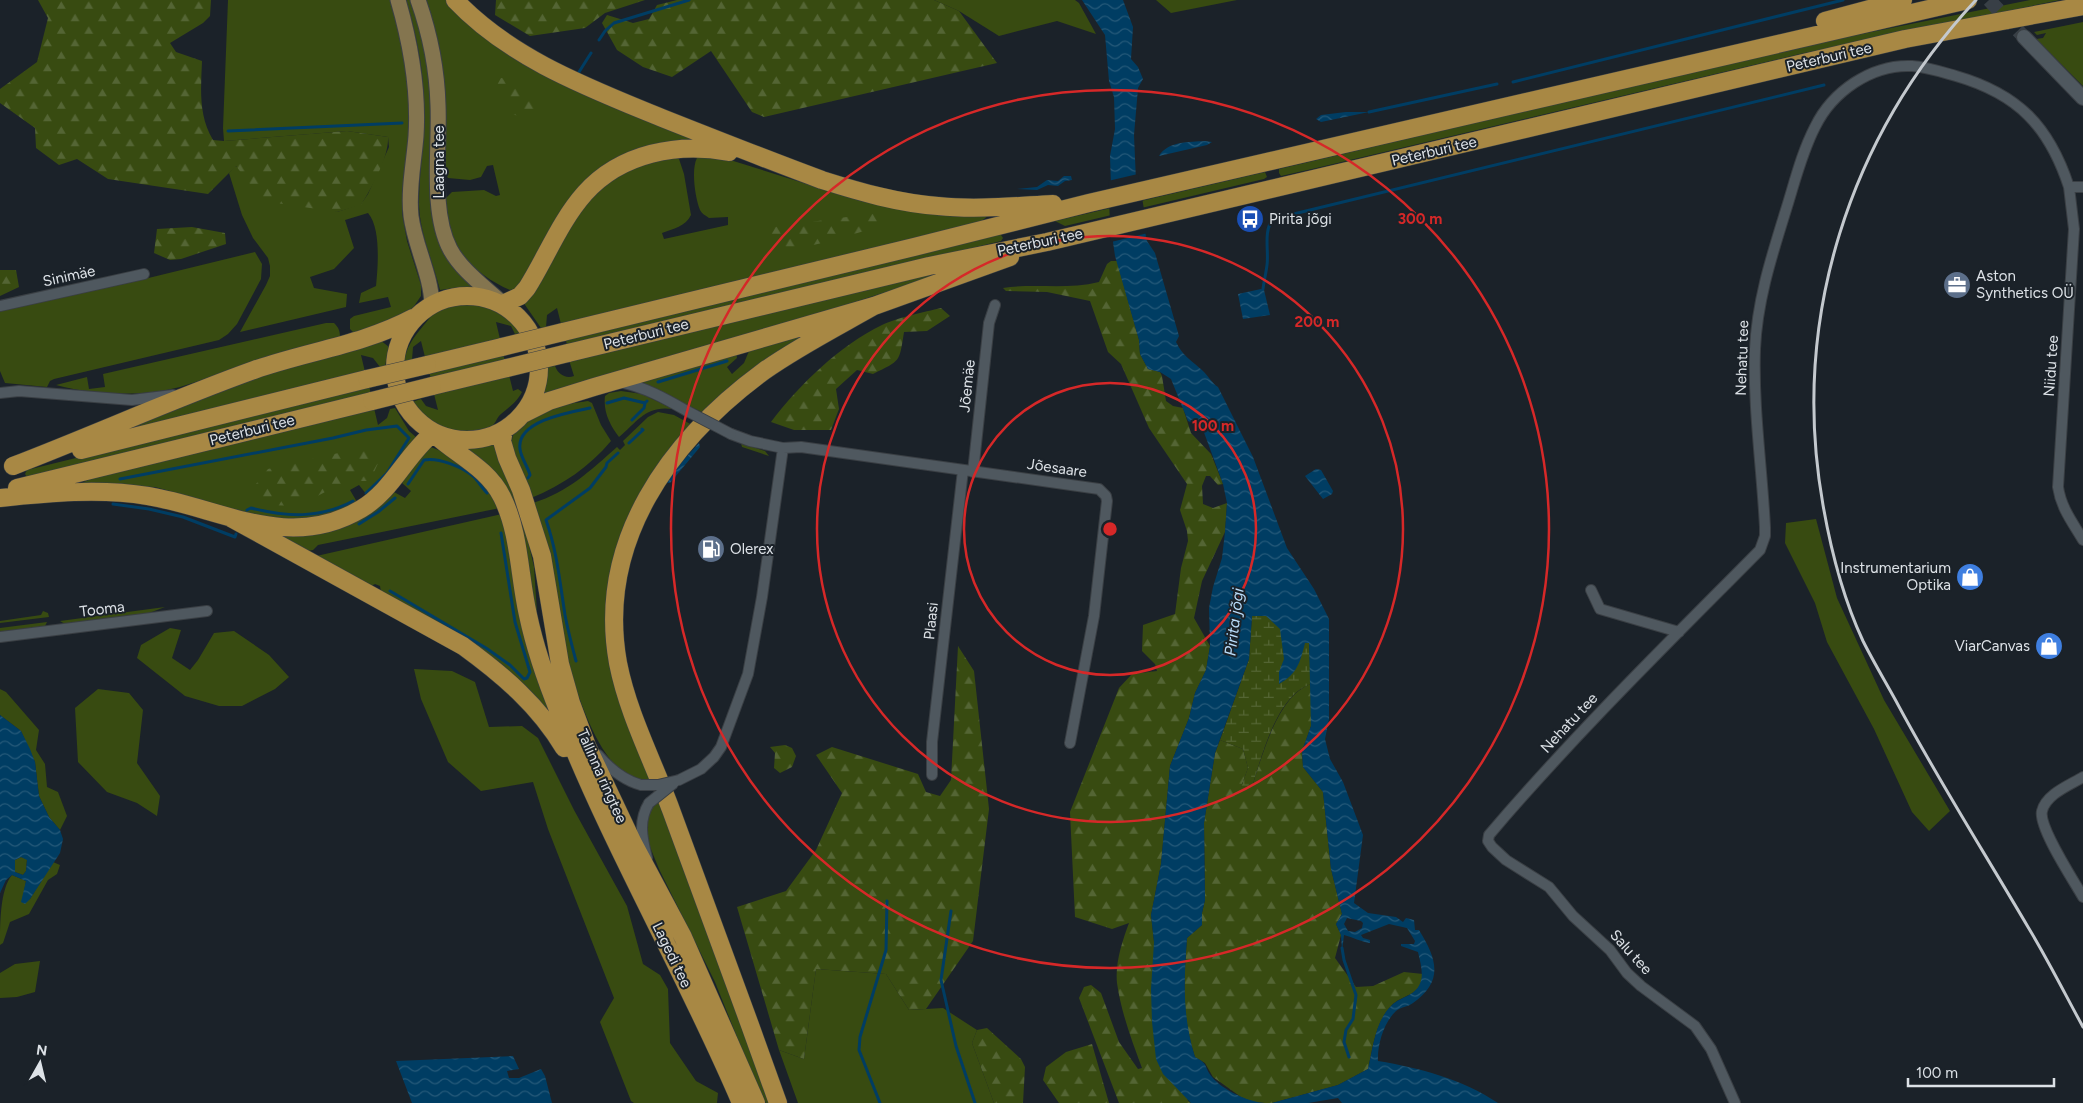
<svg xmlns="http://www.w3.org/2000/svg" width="2083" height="1103" viewBox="0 0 2083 1103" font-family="Figtree,sans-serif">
  <defs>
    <pattern id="forest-firs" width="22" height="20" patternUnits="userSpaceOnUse" patternTransform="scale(1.25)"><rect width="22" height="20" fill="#384b11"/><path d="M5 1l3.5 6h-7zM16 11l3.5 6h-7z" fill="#546534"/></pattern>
    <pattern id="wetland-marsh" width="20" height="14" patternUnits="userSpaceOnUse" patternTransform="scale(1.25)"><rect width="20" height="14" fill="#384b11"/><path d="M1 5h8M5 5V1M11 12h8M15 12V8" fill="none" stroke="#546534"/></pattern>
    <pattern id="water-waves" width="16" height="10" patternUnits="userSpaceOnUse" patternTransform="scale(1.25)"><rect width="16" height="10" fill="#003d63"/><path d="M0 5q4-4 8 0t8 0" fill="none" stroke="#255979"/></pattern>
  </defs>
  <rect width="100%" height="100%" fill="#1b2229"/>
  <path fill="#384b11" d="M228,0H391L400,32L407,70L410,118L402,213L407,241L421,285V296L412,309L402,317L354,333L350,329V319L354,316L391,307L388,297L359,303L361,293L376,286C378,266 381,228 368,213L345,220L354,248L334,269L310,277L314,288L347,294L346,307L240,332L266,285L270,276V266L268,258L253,238L242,215L229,173L235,166L337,212L361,204L368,194L389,147L388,137L347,131L224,141L223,128Z
    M406,0H414L434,84L433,211L483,289L462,287L440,290C433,262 420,234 419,205C419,174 424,144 424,113C425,76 417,35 406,0Z
    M426,0H447L459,13L710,142L644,148L547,241L517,288L510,290C482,278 454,255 447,224C445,216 445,208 444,200L452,192L484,190L496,196L500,195L493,165L487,166L481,177L470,180L448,178L445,173V110Z
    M934,0H1075L1079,3L1096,34L1057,21L999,36L959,11Z
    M1156,0H1237L1171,13Z
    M2030,0H2060L1800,54L1312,169L1281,176L1279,173V169L1792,48Z
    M2083,22V86L2036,39L2043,38L2046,33L2037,35L2034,32Z
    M671,156L679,159L684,174L691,215C686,226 673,229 662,233L664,239L728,225V217L709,218C705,215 702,214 700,210C695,198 691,169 697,158L706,156L727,159L861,201L988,216L980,222L561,324L557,308L547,315L546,327L541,328L523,302C549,259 574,205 617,176C634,165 653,161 671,156Z
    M1265,172L1267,177L1264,179L1065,226L1055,221Z
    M996,234L1001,235L1003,238L1001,241L567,346L566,340Z
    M255,252L262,264L261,279L237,324L228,334L219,340L54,379L50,381L47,387L5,383L0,371V311L128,283Z
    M940,272L942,274L758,333L542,397L548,367L555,366C558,374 565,379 574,376L569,360Z
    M459,300C485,301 508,308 523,332L515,334L511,326L496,322L500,339L425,357L421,341L413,347L412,360L404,362C408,336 428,325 439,304Z
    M835,322L706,414L641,383L643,378L736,351L737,358L727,367L732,374L744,363L749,351Z
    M326,323H334C339,328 340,331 340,338C309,346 279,354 248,364C225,371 203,380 180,387C141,397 94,395 56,385L87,377L89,389L105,387L103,374Z
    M380,340L389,347L385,366L380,367L373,358L361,355L365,372L139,427L123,429L256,376Z
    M503,354L505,361L431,379L429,372Z
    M509,375L513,391L518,389L522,392C517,402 509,407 501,414C497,417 496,423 492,426C479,439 439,429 426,419C421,415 416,408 412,402L421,399L426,406L438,410L434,394Z
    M369,386L371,394L27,477L25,474L27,470Z
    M621,391L642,394L673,409C646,405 638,421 619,437C610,425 603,412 605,396L609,393Z
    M588,401L592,403L601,425L611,441C589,467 563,485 531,498C525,481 512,461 512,443C512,412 566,404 588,401Z
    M374,408L378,425L387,418L390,409L395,408L409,431L417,438L399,464L367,495L359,485L350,490L357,502L323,519L277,521L155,487L77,485L95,477Z
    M658,412L674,415L694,426L610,585L651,780C642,780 634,779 626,774C572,739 547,566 533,503C568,492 590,471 617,447L620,450L625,445L623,441L648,417Z
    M492,442L518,504L524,523L534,567L537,612H534L518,527L458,446L482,445Z
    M741,443L765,451L769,456L742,447Z
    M428,446L441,451L485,483L500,508L318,545L313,550L303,552L274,533L378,506L394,492L405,498L411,491L402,483L403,478Z
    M502,514L561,731L381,592L380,586L375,584L371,586L312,557Z
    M1816,519L1837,598L1884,700L1950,811L1929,831L1912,812L1874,729L1827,642L1815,603L1785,543L1786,523Z
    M165,607L149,613L65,624L60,621Z
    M43,611L48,613L49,617L0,623V621L41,615Z
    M47,622L45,626L0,632V628Z
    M170,628L181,630L172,658L190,670L198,660L214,633L234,631L269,655L289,677L275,689L242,706H219L185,696L137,658L141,645Z
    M414,669L452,671L475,682L489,727L522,726L538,738L574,810L627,906L643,964L660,975L668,989L670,1043L696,1081L718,1093L717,1103H634L631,1101L600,1022L614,998L548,829L533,782L481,791L448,762L421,699Z
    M0,689L6,692L39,730L36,750L45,764L47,787L58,792L67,816L60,830L49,817L39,796L35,762L21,731L0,715Z
    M98,689L129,693L143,710L137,763L160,796L157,816L137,803L107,792L78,762L75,708Z
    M660,800L772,1103H766L743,1052L715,982L659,869L648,842L646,830L649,812L655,803Z
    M21,857L27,859L26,871L23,875L15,872V860Z
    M53,862L60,865L57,874L48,880L29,914L10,922L3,943L0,945C0,924 0,889 12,875L26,881L22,902L30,899Z
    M40,961L35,992L17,997L0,998V973L15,964Z
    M816,969L886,974L909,1010L943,1008L977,1030L972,1043L994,1103H798L779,1050L804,1059Z"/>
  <path fill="url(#forest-firs)" d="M38,0H211L210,16L203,23L170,43L176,52L202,61C201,88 198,115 213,140L224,141L347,131L388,137C389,157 372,187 361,205L337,212L263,201L236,166L208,194L108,179L77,159L59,165L36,148L35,128L0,103V89L37,62L48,18Z
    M496,0H645L605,13L585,28L530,36L495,15Z
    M677,0H934L959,11L997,63L764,117L752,112L711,51L672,77L643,67L617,50L602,23L607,15L633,23L649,19L657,5Z
    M501,78C522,79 536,93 543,112L523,117L511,114L496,87Z
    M876,213L884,225L831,241L791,250L770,243L767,228Z
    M192,227L225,233L226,244L181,259L170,260L154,253L157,229Z
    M1111,261H1117L1139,340L1140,354L1148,369L1160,372L1162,376L1166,401L1173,406L1183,408L1191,433L1211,454L1223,484L1218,485L1210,476H1206L1202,486L1203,504L1213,508L1227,503L1225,532L1202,581L1194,618L1210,646L1206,670L1195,693L1189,718L1170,766L1161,864L1151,915L1154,942L1188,1101L1191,1103H1119L1079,998L1084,987L1091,985L1101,993L1119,1042L1138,1069L1142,1068C1132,1041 1121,1012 1117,983C1115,963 1122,942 1129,923L1112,929L1075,917L1070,812L1119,688L1132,674L1157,671L1155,664L1142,651L1143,625L1175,614L1181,568L1188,541L1187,531L1180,510L1187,484L1149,428L1121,364L1108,352L1090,301L1047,292L1006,291L1003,288C1035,283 1067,290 1099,282L1107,264Z
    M0,270H16L19,287L0,296Z
    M941,308L950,316L927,331L904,332C899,363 901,360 873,374L857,370L836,389L839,409L831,430H794L771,422C799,385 840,345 882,325C896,318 925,312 941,308Z
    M374,448L380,459L370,481H356L329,490L298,506L268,505L255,499L256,484L268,469L356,449Z
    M958,646L974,671L989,809L973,941L926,1009L909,1010L886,974L816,969L804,1059L779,1050L737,907L786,891L816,850L842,793L816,755L832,747L918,774L926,792L940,796L951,780Z
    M1311,684V726L1302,751L1303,767L1323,792L1331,869L1342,914L1336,924L1341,935L1335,958L1356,987L1373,986L1404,972L1423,974C1420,998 1403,993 1391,1006C1375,1023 1373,1047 1368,1069L1338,1085L1272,1103H1265L1253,1102L1241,1097L1213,1077L1205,1063L1195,1057C1181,1014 1184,981 1187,938L1202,925V913L1205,900L1204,823L1215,753L1220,740L1243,749L1248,768L1241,787H1252C1262,756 1278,695 1311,684Z
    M785,745L792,748L796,756L792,767L780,773L774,768L775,753L770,747Z
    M987,1028L1021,1059L1025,1067L1023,1103H994L972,1043L977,1030Z
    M1092,1044L1109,1103H1059L1043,1080L1046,1067L1066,1052Z"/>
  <path fill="url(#wetland-marsh)" d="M1269,605L1309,643L1311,684C1277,695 1262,755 1252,787H1241L1248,768L1243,749L1220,740L1249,659L1252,616Z"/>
  <path fill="url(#water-waves)" fill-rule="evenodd" d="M1082,0H1123L1133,27L1131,59L1138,67L1143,79L1138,88L1134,135L1136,181L1140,209L1147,241L1155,253L1179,336L1176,342C1184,358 1192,360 1204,372C1209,377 1212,383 1218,387L1253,457L1287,548L1314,589L1329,619V719L1325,739L1330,759L1343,782L1363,835L1354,903L1368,913L1396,917L1403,922L1406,918L1414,920L1415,930H1419C1437,959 1444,981 1413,1003C1408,1007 1400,1007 1396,1011C1384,1022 1377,1045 1378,1061C1420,1068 1462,1079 1498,1103H1342L1338,1098L1308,1103H1272L1338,1085L1368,1069C1373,1048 1375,1021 1392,1005C1396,1001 1403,998 1409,995C1427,985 1422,969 1418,952L1401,946V944H1414L1415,941L1407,928L1389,924L1361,935L1363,938L1370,940V943C1361,942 1353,937 1344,935L1342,951L1341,935L1336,924L1342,914L1331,869L1323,792L1303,767L1302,751L1311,726L1309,643H1305C1300,663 1297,674 1279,684V672L1284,659L1280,629L1266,616H1252L1249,659L1215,753L1204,823L1205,900L1202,913V925L1187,938C1184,980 1182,1015 1195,1057C1210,1065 1203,1066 1212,1077C1223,1090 1248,1102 1265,1103H1191L1163,1074L1156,1059L1152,1022L1151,989L1154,942L1151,915L1161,864L1170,766L1189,718L1195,693L1206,670L1210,646L1209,608L1213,587L1222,558L1225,532L1227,503L1223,484L1202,427L1188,421L1171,379L1160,372L1148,369L1140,354L1139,340L1115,256L1113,242L1110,156L1115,129L1114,97L1109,81L1105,35ZM1347,918L1361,921L1363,923L1362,928L1355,932L1348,931L1344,924Z
    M1346,112H1369L1321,122L1316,119L1321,115Z
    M1205,141L1212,142L1207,145L1159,156C1168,141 1189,142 1205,141Z
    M1064,176H1071L1072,180L1065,181L1058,186L1048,185L1037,190L1017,189L1037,187L1047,180L1058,181Z
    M1261,289L1264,290L1270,315L1243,319L1238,294Z
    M699,443L700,447L670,483H666L668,477Z
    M1316,469L1321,470L1333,491L1332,494L1323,499L1305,476Z
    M0,715L21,731L30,749L35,762L39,796L49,817L60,830L63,839L60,853L30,899L25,904L21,902L26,881L12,875L6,880L0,893ZM21,857L27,860L26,871L23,875L15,872V860Z
    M513,1056L519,1069L507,1071L509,1078H519L541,1069L545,1076L552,1103H412L396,1061Z"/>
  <path fill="#1b2229" d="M1138,174L1148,233L1111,242L1108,181Z"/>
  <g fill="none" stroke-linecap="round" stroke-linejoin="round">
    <path stroke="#003d63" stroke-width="3" d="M599,40L605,31L614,23L689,0
      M579,72L591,53
      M1513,82L1843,0
      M1369,112L1497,84
      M228,131L402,123
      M1263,289C1264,281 1266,273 1267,265C1269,251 1263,231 1273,219L1824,85
      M658,382L727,361
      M607,403L624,398L645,403
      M632,420L644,408L645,403L647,401
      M629,443L643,430L642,429
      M528,478L530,475C528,467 521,458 520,449C516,421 570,412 590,408
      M120,479L333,438L366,430L397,426L409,438L387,473L366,493
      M408,484L424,460C438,457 463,467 474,477C478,481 482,488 487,493
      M113,504L149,509L183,517L235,537L236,534
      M247,510L251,508C287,517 319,519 353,501
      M359,524L378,512L395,498
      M390,591L486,648L510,665L524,679L527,678L530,672L515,622L501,533
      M576,661C572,646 568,631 565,615C560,583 557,551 546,520L590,488L606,467L607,463L618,453
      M951,911L941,980L956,1046L975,1103
      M1342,948L1344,960L1356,995L1353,1019L1346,1030L1344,1042L1349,1057
      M880,1103L859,1050L860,1037L886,950L887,901"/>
    <path stroke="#383f46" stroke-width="14" stroke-dasharray="14 7" stroke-linecap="butt" d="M1989,0L2024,37"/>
    <g stroke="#3a3f44" stroke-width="12">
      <path id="street" d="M2069,187L2074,229L2058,487C2061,508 2073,523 2083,540
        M0,306L144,274
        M620,382C645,387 666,399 687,411
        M0,393L19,391L132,400L173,395
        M731,434L750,441L783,448L801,447L1099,489L1106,496L1107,501L1094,616L1070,743
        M973,472L989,323L995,305
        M1591,590L1600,609L1679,632
        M0,637L207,611
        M598,755C610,769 623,780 641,785
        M932,775V742L963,470
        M2083,777C2070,785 2046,794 2042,811C2038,827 2074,881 2083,897
        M679,780L701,769L714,757L721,747L748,674L762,597L783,448
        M647,858C642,838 638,821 649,803
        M1735,1103L1711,1049L1695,1026L1641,986L1627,973L1610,950L1573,916L1549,887L1506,860L1492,847L1488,841L1489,835C1574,735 1668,643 1760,550L1765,536V527C1762,468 1753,408 1755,349C1757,302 1771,258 1785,213C1794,185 1801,154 1815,127C1832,92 1871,64 1912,66C1927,67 1942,72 1956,76C2018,94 2049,126 2069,187H2083"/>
    </g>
    <g stroke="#3a3f44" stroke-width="16">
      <path id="secondary" d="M2024,37L2083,98"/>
    </g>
    <g stroke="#3a3f44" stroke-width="17">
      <path id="primary" d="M398,0C411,45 419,89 416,136C414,162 408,190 411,216C415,247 431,274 432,305
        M418,0C430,34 437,69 438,105C440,147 430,211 450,249C461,270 485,287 503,304"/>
    </g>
    <g stroke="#3a3f44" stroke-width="19">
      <path id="highway" d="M455,0C511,59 589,88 662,118C715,139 768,160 822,180C860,192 898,203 938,206C976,210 1015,206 1053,204
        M1825,21L1903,0
        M395 368a72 72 0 1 1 144 0a72 72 0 1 1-144 0Z
        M503,304L520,296L527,288C546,258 560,221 585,193C621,153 678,142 729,152
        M563,332L914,247L1089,203L1968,0
        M568,353L929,266L1047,242L1905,39L2083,6
        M427,365L502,347
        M432,386L507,368
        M523,414L549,401L594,387L874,306L1010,257
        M504,430L502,441L507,458L521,490L542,556L560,664L571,703L587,746L633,843L683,937L756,1103
        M433,433C456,455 487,467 502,497C520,533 519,576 528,615C535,648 546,680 559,712C611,846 685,971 741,1103
        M81,450L367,379
        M13,466C94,435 173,399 254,370C308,351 362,345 413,318
        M17,488L372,401
        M0,498C49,493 99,488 148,496C220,508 289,552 361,509C392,491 406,455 433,433
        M231,518L463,646C503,675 539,706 564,748
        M778,1103C743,1005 707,907 671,810C653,761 628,714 618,663C596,541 670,440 764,371C798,347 837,327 874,306"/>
    </g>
    <use href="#street" stroke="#4f585f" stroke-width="10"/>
    <use href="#secondary" stroke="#4f585f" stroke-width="14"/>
    <use href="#primary" stroke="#84754f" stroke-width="15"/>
    <use href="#highway" stroke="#a88844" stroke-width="18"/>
    <path stroke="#c4c9ce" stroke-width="3" d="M1976,0C1849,137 1790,319 1823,505C1831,551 1843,598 1863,641C1873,661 1885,681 1896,701C1937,778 1984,852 2028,927C2048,960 2065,994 2083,1027"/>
    <g stroke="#3a3f44" stroke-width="12" stroke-linecap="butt">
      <path id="street-bridge" d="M687,411L731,434
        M641,785H658L679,780
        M649,803L674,783"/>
    </g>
    <g stroke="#3a3f44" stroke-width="19" stroke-linecap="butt">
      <path id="highway-bridge" d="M502,347L563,332
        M507,368L568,353
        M367,379L427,365
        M372,401L432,386"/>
    </g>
    <use href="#street-bridge" stroke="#4f585f" stroke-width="10"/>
    <use href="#highway-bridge" stroke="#a88844" stroke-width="18"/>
  </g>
  <g fill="none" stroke="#d62828" stroke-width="2.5">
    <circle cx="1110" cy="529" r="146"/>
    <circle cx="1110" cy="529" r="293"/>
    <circle cx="1110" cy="529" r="439"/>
  </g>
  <defs>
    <g id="bus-disc" transform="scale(1.4375)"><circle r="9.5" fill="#1a4fb4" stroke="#1b2229"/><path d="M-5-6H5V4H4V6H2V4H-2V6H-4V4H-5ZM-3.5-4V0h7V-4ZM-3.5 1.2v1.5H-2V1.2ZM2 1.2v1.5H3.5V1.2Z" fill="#fff"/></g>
    <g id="office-disc" transform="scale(1.4375)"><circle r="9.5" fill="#5c6f8a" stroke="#1b2229"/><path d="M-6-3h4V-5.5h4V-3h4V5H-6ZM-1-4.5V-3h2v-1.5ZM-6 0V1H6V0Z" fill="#fff"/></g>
    <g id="fuel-disc" transform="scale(1.4375)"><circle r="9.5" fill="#5c6f8a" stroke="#1b2229"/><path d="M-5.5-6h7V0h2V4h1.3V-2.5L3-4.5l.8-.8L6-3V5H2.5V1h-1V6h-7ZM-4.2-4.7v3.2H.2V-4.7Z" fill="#fff"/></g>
    <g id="shop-disc" transform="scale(1.4375)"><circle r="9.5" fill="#3f7fe0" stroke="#1b2229"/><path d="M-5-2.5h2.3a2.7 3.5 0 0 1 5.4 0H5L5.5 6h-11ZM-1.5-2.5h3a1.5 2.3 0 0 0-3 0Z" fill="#fff"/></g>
  </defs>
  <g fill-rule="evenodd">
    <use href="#bus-disc" x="1250" y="219"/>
    <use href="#office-disc" x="1957" y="285"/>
    <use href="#fuel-disc" x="711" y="549"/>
    <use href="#shop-disc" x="1970" y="577"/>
    <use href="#shop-disc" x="2049" y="646"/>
  </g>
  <g text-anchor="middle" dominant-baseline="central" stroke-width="4" stroke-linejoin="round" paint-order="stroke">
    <g font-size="15" fill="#dde2e7" stroke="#1b2229">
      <text transform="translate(1829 57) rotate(-13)">Peterburi tee</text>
      <text transform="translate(1434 151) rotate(-13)">Peterburi tee</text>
      <text transform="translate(439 162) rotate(-90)">Laagna tee</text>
      <text transform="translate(1040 242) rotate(-12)">Peterburi tee</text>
      <text transform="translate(69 276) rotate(-12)">Sinimäe</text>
      <text transform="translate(646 334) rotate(-14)">Peterburi tee</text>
      <text transform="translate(1742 358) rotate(-88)">Nehatu tee</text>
      <text transform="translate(2051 366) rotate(-86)">Niidu tee</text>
      <text transform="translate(967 386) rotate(-84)">Jõemäe</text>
      <text transform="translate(252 430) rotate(-14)">Peterburi tee</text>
      <text transform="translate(1057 468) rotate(8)">Jõesaare</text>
      <text transform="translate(102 609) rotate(-7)">Tooma</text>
      <text transform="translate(931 621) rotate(-84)">Plaasi</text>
      <text transform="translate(1569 723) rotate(-47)">Nehatu tee</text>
      <text transform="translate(602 776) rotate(66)">Tallinna ringtee</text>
      <text transform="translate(1631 952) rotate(48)">Salu tee</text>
      <text transform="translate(672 955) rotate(64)">Lagedi tee</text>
    </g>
    <g font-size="15" fill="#dde2e7" stroke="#1b2229" text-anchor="start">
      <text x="1269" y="219">Pirita jõgi</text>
      <text x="1976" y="276">Aston<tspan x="1976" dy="17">Synthetics OÜ</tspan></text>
      <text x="730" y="549">Olerex</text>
      <text x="1951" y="568" text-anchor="end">Instrumentarium<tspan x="1951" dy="17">Optika</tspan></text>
      <text x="2030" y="646" text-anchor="end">ViarCanvas</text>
    </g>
    <g font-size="16" font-style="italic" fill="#bbdefc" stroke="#1b2229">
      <text transform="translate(1234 622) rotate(-83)">Pirita jõgi</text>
    </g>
  </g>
  <circle cx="1110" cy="529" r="8" fill="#d62828" stroke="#1b2229" stroke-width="2.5"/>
  <g font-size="15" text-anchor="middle" font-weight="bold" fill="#d62828" stroke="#1b2229" stroke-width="4" stroke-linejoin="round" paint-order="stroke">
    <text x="1420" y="224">300 m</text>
    <text x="1317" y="327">200 m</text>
    <text x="1213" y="431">100 m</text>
  </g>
  <g transform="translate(40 1063) rotate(8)" stroke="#1b2229" stroke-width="4" paint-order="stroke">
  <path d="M0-4L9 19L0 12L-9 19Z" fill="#dde2e7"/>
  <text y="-8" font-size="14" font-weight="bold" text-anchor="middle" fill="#dde2e7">N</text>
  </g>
  <path d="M1908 1078v8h146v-8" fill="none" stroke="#dde2e7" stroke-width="2.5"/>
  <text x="1916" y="1078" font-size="15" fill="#dde2e7" stroke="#1b2229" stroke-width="4" paint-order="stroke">100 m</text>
</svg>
